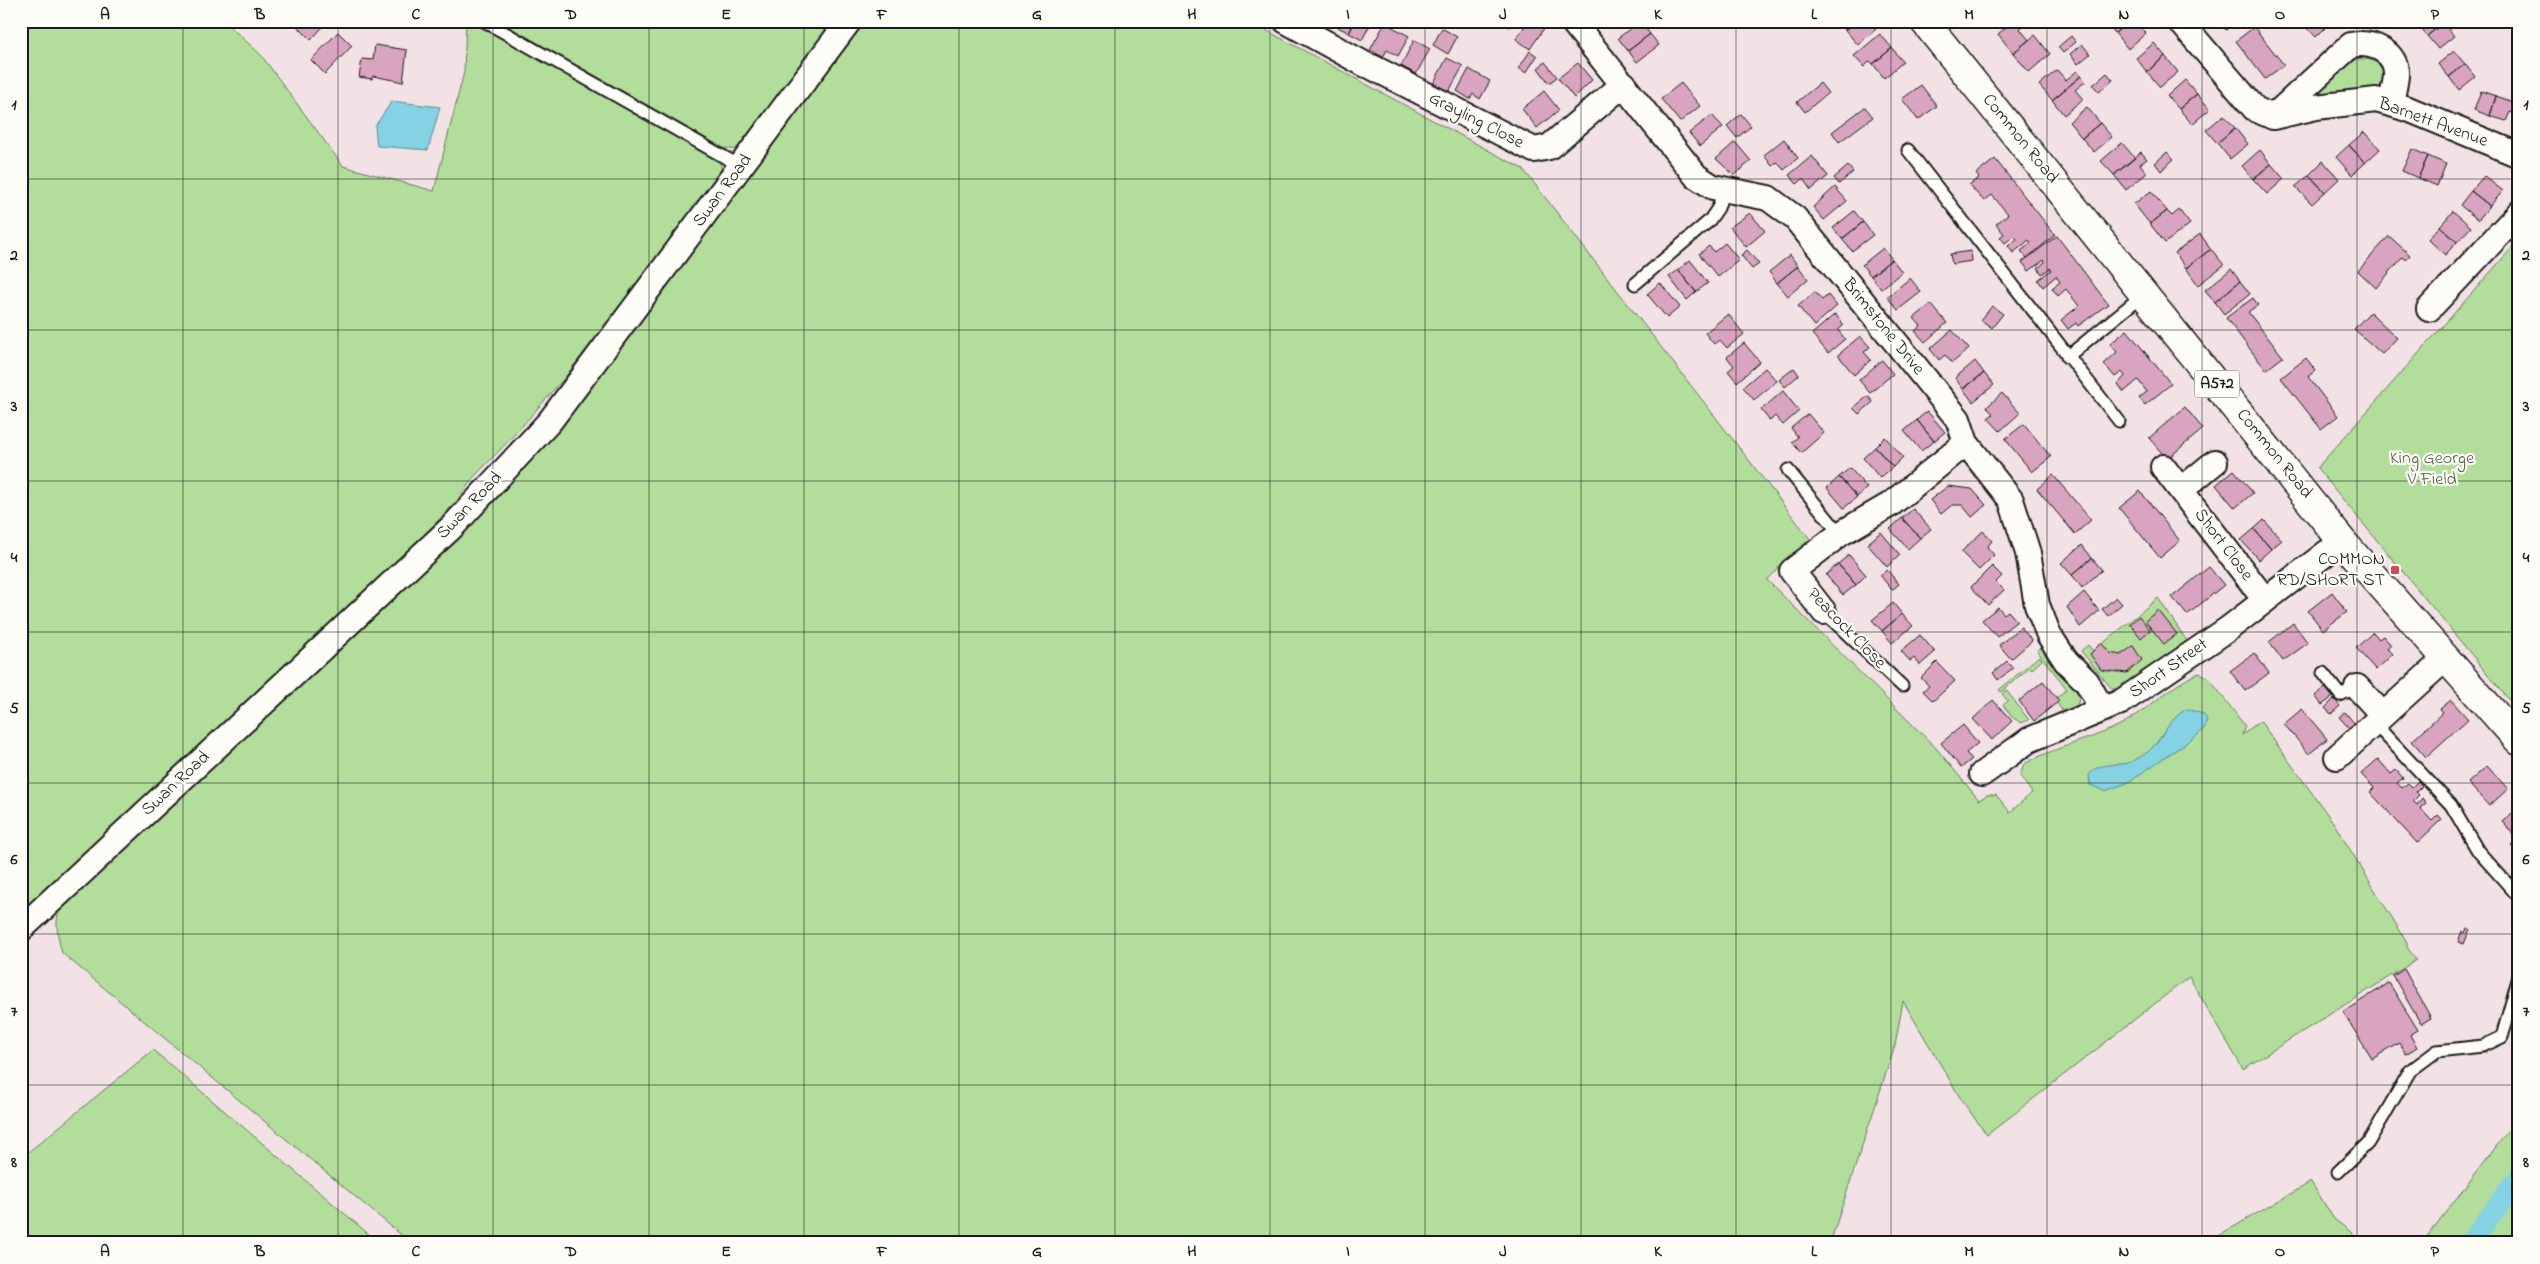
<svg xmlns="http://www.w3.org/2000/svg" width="2540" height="1264" viewBox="0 0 2540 1264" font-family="'Indie Flower',sans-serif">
  <rect width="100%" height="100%" fill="#f2e2e6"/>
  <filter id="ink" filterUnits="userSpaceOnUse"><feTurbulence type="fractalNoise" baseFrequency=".02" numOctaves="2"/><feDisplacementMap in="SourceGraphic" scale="10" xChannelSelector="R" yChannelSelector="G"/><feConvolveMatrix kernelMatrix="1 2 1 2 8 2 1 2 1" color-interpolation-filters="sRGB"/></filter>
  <g filter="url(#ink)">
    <path fill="#b2dd9a" stroke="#677c5b" d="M21,21H224L261,55L343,166L434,191L464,72L466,21H476L720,161L722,172L566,376L516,433L473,478L456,502L376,584L21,913Z
      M499,21H835L738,150L723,148Z
      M863,21H1249L1523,169L1810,539L1767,580L1936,748L1979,800L1987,795H1996L2010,812L2032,793L2020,776L2024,764C2053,748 2085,741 2114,728C2145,714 2168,686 2199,673L2208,677L2245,726L2242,735L2260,721L2333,822L2407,942V947L2416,960L2243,1069L2189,977L1987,1135L1962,1101L1903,1001L1895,1046L1830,1243H411L62,953C57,933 53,918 64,899L337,651L479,513L597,378L768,152Z
      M2357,59C2380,57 2388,71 2382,92L2361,95L2317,93L2318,88Z
      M2519,240V712L2317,468Z
      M2158,598L2187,641L2125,688L2112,689L2081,651L2088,645L2098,657L2095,650Z
      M2041,646L2079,695C2079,707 2074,709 2064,713L2056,702V698L2067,689L2037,651Z
      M2039,656L2042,660L2032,669L2030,667L2001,692L1999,690Z
      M2006,690L2029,720L2021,723L2012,717L2003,705L2008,701L2002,694Z
      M153,1050L379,1243H21V1158Z
      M2519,1120V1243H2422L2512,1126Z
      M2311,1182L2334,1219L2365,1243H2206Z"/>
    <path fill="#84d2e3" stroke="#5a8993" d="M392,101L440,107L428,150L377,146L375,126Z
      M2187,709L2203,714L2207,719L2205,727L2198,735L2127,783L2105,791L2090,785L2089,775C2100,759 2120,769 2135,760C2140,757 2147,753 2151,749C2164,736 2170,717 2187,709Z"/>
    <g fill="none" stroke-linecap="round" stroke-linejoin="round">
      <path stroke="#84d2e3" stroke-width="21" d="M2470,1243L2519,1178"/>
    </g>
    <path fill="#d8a4bf" stroke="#1c1c1c" d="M301,21H328L311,40L297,26Z
      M1342,21H1355L1349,33L1338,27Z
      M1355,21H1372L1362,40L1349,33Z
      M1501,21H1514L1510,27Z
      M1528,21H1543L1547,24L1530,49L1516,39Z
      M1640,21L1650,34L1628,51L1618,38Z
      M1838,21H1856L1845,30Z
      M1856,21H1870L1876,29L1858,45L1845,30Z
      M2013,21H2025L2026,23L2020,29L2029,40L2013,53L1998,34Z
      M2105,21H2129L2115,33Z
      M2129,21H2136L2146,33L2128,49L2115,33Z
      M2219,21H2236L2226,30Z
      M2324,21L2328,25L2316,37L2302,22Z
      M2418,21H2441L2443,23L2427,36L2416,23Z
      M1385,23L1409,36L1398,56L1387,50L1383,57L1370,50Z
      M2443,23L2454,36L2438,49L2427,36Z
      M2254,27L2284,65L2265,79L2236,41Z
      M1442,28L1457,37L1448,54L1433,45Z
      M338,32L352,46L325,74L311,60Z
      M1650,34L1659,45L1637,62L1628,51Z
      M1880,34L1892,48L1873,64L1870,61L1864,67L1854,56Z
      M2035,35L2050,54L2029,72L2013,53Z
      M2071,36L2076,42L2063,53L2058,47Z
      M1414,40L1430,49L1416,74L1401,66Z
      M2154,43L2165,56L2147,72L2136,58Z
      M2082,44L2090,54L2078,64L2070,54Z
      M375,45L407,50L403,82L373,76L372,79L359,77L362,59L373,60Z
      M1892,48L1903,62L1884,78L1873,64Z
      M1530,51L1537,56L1526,73L1519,68Z
      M2454,51L2465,64L2449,77L2438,64Z
      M2165,56L2178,72L2160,87L2147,72Z
      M1447,58L1463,66L1448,93L1433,84Z
      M1545,62L1557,77L1549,83L1538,68Z
      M1578,63L1592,80L1574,98L1558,78Z
      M2465,64L2475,77L2459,90L2449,77Z
      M1469,69L1490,81L1480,99L1473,94L1470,99L1457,91Z
      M2057,70L2066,80L2077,71L2081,76L2052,100L2039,85Z
      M2107,73L2113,80L2099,92L2093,85Z
      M2081,76L2086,81L2075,90L2083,99L2064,115L2052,100Z
      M2185,80L2197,94L2179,109L2167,96Z
      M1681,83L1700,106L1680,122L1661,99Z
      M1820,83L1828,93L1805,112L1797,102Z
      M1921,85L1937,106L1918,120L1902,99Z
      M1544,91L1559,110L1537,128L1522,109Z
      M2481,91L2496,96L2490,116L2474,110Z
      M2197,94L2210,109L2192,124L2179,109Z
      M2496,96L2519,104L2516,114L2510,112L2506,121L2490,116Z
      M1865,107L1873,117L1839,142L1832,132Z
      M2087,107L2100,123L2082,138L2069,122Z
      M1741,114L1751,126L1737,138L1727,126Z
      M1712,115L1723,127L1700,146L1689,133Z
      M2224,115L2235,128L2217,143L2206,130Z
      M2100,123L2112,137L2094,152L2082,138Z
      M2235,128L2248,144L2230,159L2217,143Z
      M2364,132L2380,149L2365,163L2349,145Z
      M1784,139L1798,158L1784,170L1777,162L1772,166L1764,155Z
      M1735,142L1751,161L1734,175L1716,159Z
      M2122,143L2135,158L2114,175L2101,161Z
      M2349,145L2365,163L2352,175L2336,157Z
      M2412,149L2428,156L2418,178L2402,171Z
      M2260,150L2271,164L2253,179L2242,166Z
      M2141,152L2147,159L2140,164L2147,173L2126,190L2114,175Z
      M2167,152L2174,159L2161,171L2155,163Z
      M1812,156L1828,176L1811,190L1803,179L1797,184L1789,175Z
      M2428,156L2446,164L2437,186L2418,178Z
      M1995,159L2055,235L2027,258L2021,251L2031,243L2029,240L2013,253L2008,246L2017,239L2014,236L2005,243L2000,237L2004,234L1996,224L2008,214L1992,195L1984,201L1969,185L1979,178L1976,174Z
      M2323,161L2339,179L2325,192L2309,175Z
      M2271,164L2284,179L2267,194L2253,179Z
      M1848,166L1853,172L1839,184L1834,178Z
      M2309,175L2325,192L2312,204L2295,187Z
      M2484,176L2503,191L2490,206L2471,191Z
      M1835,187L1847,201L1824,220L1813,207Z
      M2151,191L2167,211L2150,224L2134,204Z
      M2471,191L2490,206L2478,220L2460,205Z
      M2179,210L2190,224L2165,243L2150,224L2167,211L2172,216Z
      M1854,211L1863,222L1842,239L1833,228Z
      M2453,211L2471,227L2457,242L2440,226Z
      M1750,213L1765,231L1746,247L1730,227Z
      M1863,222L1873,235L1852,251L1842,239Z
      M2440,226L2457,242L2445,255L2428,239Z
      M2200,234L2211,249L2186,268L2175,253Z
      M2057,236L2108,304L2078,326L2076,323L2068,329L2061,320L2079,306L2066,289L2058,296L2052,288L2060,282L2056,276L2043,287L2038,280L2051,270L2050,268L2042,274L2038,268L2045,262L2044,260L2029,271L2022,262Z
      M2389,236L2410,255L2406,260L2403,257L2376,288L2358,271Z
      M1725,243L1739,260L1718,277L1699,254L1709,246L1714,252Z
      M1883,248L1892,259L1871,276L1862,265Z
      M2211,249L2224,265L2198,285L2186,268Z
      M1747,250L1759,264L1752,269L1741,255Z
      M1971,251L1972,261L1952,264L1950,254Z
      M1790,255L1798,266L1777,283L1769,272Z
      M1892,259L1902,272L1881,289L1871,276Z
      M1690,260L1708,283L1696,292L1678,270Z
      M1798,266L1808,279L1788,296L1777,283Z
      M2231,269L2240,281L2215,302L2205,290Z
      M1678,270L1696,292L1687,300L1669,277Z
      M1910,278L1921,292L1898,310L1887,297Z
      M2240,281L2250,294L2224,314L2215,302Z
      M1660,283L1680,307L1667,318L1647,294Z
      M1815,292L1822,300L1828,295L1837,306L1814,326L1798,306Z
      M2253,298L2258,305L2248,312L2283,357L2266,370L2226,318Z
      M1931,304L1947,323L1925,342L1915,331L1921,326L1914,318Z
      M1992,306L2003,314L1992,328L1981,320Z
      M2370,312L2397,338L2382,354L2354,329Z
      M1728,314L1744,334L1727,348L1720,340L1714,344L1705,333Z
      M1835,314L1844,325L1838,330L1845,339L1828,353L1812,334Z
      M1952,330L1969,349L1952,363L1945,355L1939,360L1930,349Z
      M2127,330L2171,384L2145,405L2139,398L2147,392L2138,380L2124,392L2118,384L2125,376L2122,372L2115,377L2104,364L2117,352L2110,344Z
      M1860,336L1870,347L1864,352L1871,360L1854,375L1838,355Z
      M1744,343L1760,362L1737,382L1728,371L1734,366L1727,357Z
      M2306,358L2316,371L2308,377L2338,416L2321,429L2281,378Z
      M1882,360L1893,374L1870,393L1859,380Z
      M1975,361L1984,373L1963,389L1955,378Z
      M1765,368L1777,381L1754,400L1743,387Z
      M1794,368L1799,375L1785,387L1779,380Z
      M1984,373L1994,385L1973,402L1963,389Z
      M1783,391L1799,411L1783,425L1775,416L1770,421L1761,410Z
      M2002,393L2020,413L2000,431L1988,418L1993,414L1987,407Z
      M1868,396L1873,402L1859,414L1853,408Z
      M2185,407L2203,429L2167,459L2149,438Z
      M1927,411L1945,432L1934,441L1917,420Z
      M1808,414L1824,433L1801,453L1792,442L1798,437L1791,428Z
      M1917,420L1934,441L1921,451L1904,431Z
      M2024,424L2051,457L2032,472L2005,439Z
      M1885,437L1903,457L1893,467L1875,447Z
      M1875,447L1893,467L1880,478L1863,458Z
      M1850,468L1867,488L1857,497L1839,477Z
      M2234,470L2253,493L2235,508L2216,485Z
      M2053,475L2091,520L2075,534L2037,489Z
      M1839,477L1857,497L1844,508L1827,488Z
      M1948,486L1972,489L1986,505L1972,517L1962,505H1952L1941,514L1930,500Z
      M2140,491L2180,541L2160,558L2119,508Z
      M1913,509L1931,529L1920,538L1902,518Z
      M1902,518L1920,538L1908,549L1890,529Z
      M2264,520L2282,540L2271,549L2254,529Z
      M2254,529L2271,549L2259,560L2241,540Z
      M1983,531L1992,541L1987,547L1994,555L1979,570L1961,552Z
      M1881,532L1900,555L1887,567L1867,544Z
      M2082,545L2092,558L2072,575L2061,563Z
      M1849,555L1866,575L1856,585L1838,564Z
      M2092,558L2102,570L2082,588L2072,575Z
      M1838,564L1856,585L1843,595L1826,575Z
      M1992,566L2002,576L1996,582L2004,590L1988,605L1971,587Z
      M2209,567L2224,585L2187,615L2172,597Z
      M1887,570L1899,584L1892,590L1880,575Z
      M2084,592L2099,611L2080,627L2067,607Z
      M2332,592L2347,612L2323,630L2308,611Z
      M2116,597L2122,604L2108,616L2102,609Z
      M1893,603L1902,614L1882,631L1872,620Z
      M1998,607L2004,614L2008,611L2017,621L1997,637L1982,620Z
      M2158,610L2177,634L2164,644L2145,621Z
      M1902,614L1913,626L1892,643L1882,631Z
      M2139,616L2150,630L2141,638L2130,624Z
      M2293,623L2308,643L2283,661L2269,642Z
      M2021,627L2032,641L2011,659L1999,645Z
      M2373,632L2379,639L2383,636L2391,645L2387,649L2393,654L2376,670L2356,648Z
      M1920,635L1935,652L1920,665L1914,658L1910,661L1901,651Z
      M2101,643L2110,653L2121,655L2133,646L2142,660L2127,673L2101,670L2090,654Z
      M2254,653L2269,673L2245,691L2230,671Z
      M2007,661L2013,668L1998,680L1993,673Z
      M1937,662L1955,681L1933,701L1923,691L1929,686L1921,678Z
      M2043,681L2059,701L2034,721L2019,701Z
      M2325,688L2333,697L2322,705L2315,696Z
      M2334,699L2340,706L2331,714L2325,708Z
      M1993,700L2012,721L1992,740L1973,719Z
      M2451,700L2468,719L2426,757L2412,741L2443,712L2440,709Z
      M2302,709L2327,739L2309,754L2284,724Z
      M2345,712L2354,723L2349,728L2339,717Z
      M1963,725L1978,743L1966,753L1972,759L1961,768L1941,743Z
      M2378,759L2391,774L2396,770L2403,778L2397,783L2402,788L2408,783L2412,787L2418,781L2422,786L2416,792L2419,795L2413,801L2417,805L2422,798L2426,803L2420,808L2432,821L2438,815L2442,819L2417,843L2370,792L2374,788L2361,774Z
      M2487,766L2508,789L2489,806L2468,783Z
      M2519,807V840L2502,822Z
      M2519,840V850L2517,851L2512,846Z
      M2467,928L2470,929L2464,944L2458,942L2462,931L2465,933Z
      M2404,969L2431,1018L2421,1024L2393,976Z
      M2389,983L2418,1030L2410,1035L2417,1047L2406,1054L2399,1043L2372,1059L2343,1012Z"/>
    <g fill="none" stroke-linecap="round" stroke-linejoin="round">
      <g stroke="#1c1c1c" stroke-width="15">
        <path id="lane" d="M484,21L742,167
          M1908,150L2119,421
          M1635,284L1709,221L1718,208L1724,189
          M2067,357L2144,294
          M1788,470L1840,534
          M1824,612L1902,686
          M2323,673L2340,695L2357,687
          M2374,723L2451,805L2478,851L2519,897
          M2338,1172L2368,1143L2410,1071L2437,1051L2483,1046L2502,1037L2519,976"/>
      </g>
      <g stroke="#1c1c1c" stroke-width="28">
        <path id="street" d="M1286,21L1366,65
          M1572,21L1696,176L1713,187L1768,198L1795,218L1958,419L1966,443L2011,500L2028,553L2037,605L2049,635L2066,661L2087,682L2102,709
          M2180,21L2255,109L2273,117L2316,107L2376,100L2408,109L2519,155
          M1372,67L1534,150L1549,147L1624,84
          M2275,115L2351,45C2371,41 2398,51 2396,76C2395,86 2392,95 2391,104
          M2429,309L2519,213
          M2163,467L2265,600
          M2181,490L2215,462
          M1824,612L1792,571L1840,534L1891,504L1966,443
          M2357,687L2383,715
          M2337,757L2445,659
          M1982,774L2029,740L2121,702L2228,629L2342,541
          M21,929L453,526L550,421L849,21"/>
      </g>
      <g stroke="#1c1c1c" stroke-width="31">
        <path id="primary" d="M1924,21L2342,541L2519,741"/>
      </g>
      <use href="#lane" stroke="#fdfcf7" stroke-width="11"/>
      <use href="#street" stroke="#fdfcf7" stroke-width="24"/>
      <use href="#primary" stroke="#fdfcf7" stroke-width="28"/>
    </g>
  </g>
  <path fill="none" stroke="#1c1c1c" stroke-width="1" stroke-opacity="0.55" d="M183,21V1243M338,21V1243M493,21V1243M649,21V1243M804,21V1243M959,21V1243M1115,21V1243M1270,21V1243M1425,21V1243M1581,21V1243M1736,21V1243M1891,21V1243M2047,21V1243M2202,21V1243M2357,21V1243M21,179H2519M21,330H2519M21,481H2519M21,632H2519M21,783H2519M21,934H2519M21,1085H2519"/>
  <rect fill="#d1495b" stroke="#fdfcf7" stroke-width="2" x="2390" y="565" width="10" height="10" rx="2.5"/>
  <g text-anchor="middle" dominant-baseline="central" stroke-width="4.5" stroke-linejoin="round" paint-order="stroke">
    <rect fill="#fdfcf7" stroke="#605f5e" stroke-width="1" x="2194.5" y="370.5" width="45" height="27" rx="4"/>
    <g font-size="16" font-weight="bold" fill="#1c1c1c">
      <text x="2217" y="384">A572</text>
    </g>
    <g font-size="18" fill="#1c1c1c" stroke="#fdfcf7">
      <text transform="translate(1476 121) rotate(27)">Grayling Close</text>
      <text transform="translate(2433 123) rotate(20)">Barnett Avenue</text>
      <text transform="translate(2020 139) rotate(51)">Common Road</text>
      <text transform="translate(723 191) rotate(-53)">Swan Road</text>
      <text transform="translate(1883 327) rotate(51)">Brimstone Drive</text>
      <text transform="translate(2274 454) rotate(51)">Common Road</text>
      <text transform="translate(470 506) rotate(-46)">Swan Road</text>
      <text transform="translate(2223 545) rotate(53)">Short Close</text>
      <text transform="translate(1846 629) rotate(46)">Peacock Close</text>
      <text transform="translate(2169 669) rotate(-35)">Short Street</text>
      <text transform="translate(176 784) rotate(-43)">Swan Road</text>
    </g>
    <g font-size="18" fill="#506048" stroke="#fdfcf7">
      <text x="2432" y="459">King George<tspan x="2432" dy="21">V Field</tspan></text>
    </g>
    <g font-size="18" fill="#1c1c1c" stroke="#fdfcf7" text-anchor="end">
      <text x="2385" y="560">COMMON<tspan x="2385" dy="21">RD/SHORT ST</tspan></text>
    </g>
  </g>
  <rect width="2540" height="1264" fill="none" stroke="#fdfcf7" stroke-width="55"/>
  <rect x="28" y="28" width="2484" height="1208" fill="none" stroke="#1c1c1c" stroke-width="2"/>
  <g font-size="16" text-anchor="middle" font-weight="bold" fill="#1c1c1c">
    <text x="105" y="19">A</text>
    <text x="260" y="19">B</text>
    <text x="416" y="19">C</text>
    <text x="571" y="19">D</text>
    <text x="726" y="19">E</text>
    <text x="882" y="19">F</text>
    <text x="1037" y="19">G</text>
    <text x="1192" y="19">H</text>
    <text x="1348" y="19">I</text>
    <text x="1503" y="19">J</text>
    <text x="1658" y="19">K</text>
    <text x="1814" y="19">L</text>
    <text x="1969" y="19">M</text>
    <text x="2124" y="19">N</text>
    <text x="2280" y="19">O</text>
    <text x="2435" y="19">P</text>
    <text x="14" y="109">1</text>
    <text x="2526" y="109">1</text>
    <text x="14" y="260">2</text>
    <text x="2526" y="260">2</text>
    <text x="14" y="411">3</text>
    <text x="2526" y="411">3</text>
    <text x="14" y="562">4</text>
    <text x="2526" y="562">4</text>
    <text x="14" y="713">5</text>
    <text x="2526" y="713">5</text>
    <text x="14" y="864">6</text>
    <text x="2526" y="864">6</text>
    <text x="14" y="1016">7</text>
    <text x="2526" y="1016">7</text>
    <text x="14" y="1167">8</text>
    <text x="2526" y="1167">8</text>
    <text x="105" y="1256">A</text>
    <text x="260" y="1256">B</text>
    <text x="416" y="1256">C</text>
    <text x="571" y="1256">D</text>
    <text x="726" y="1256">E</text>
    <text x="882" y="1256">F</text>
    <text x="1037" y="1256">G</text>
    <text x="1192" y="1256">H</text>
    <text x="1348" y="1256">I</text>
    <text x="1503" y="1256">J</text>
    <text x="1658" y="1256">K</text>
    <text x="1814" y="1256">L</text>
    <text x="1969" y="1256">M</text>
    <text x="2124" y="1256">N</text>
    <text x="2280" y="1256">O</text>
    <text x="2435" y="1256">P</text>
  </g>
</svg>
